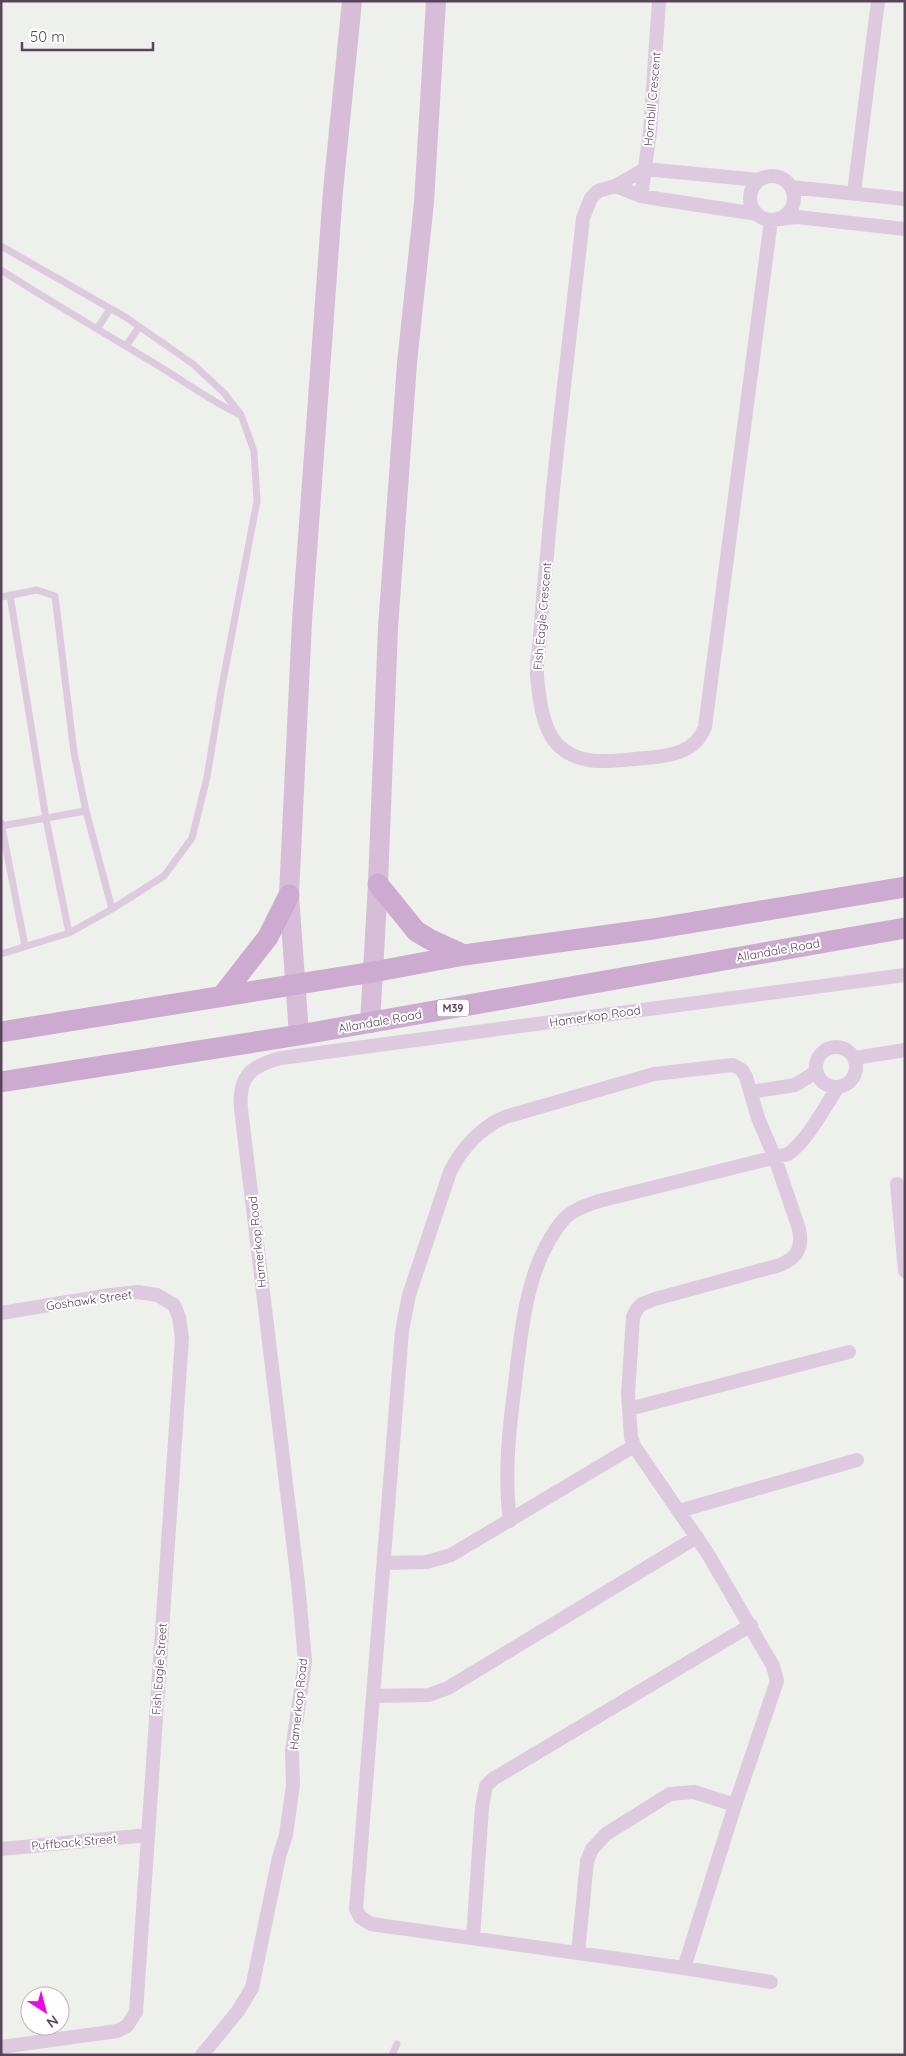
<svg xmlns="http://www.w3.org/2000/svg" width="906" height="2056" viewBox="0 0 906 2056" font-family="Quicksand,sans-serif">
  <rect width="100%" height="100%" fill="#eef0ec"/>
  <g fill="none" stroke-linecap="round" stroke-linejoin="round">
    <path stroke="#ddcadf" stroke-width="7" d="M1,246L127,318L193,364L224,393L241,415L254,451L257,501L222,686L207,777L192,838L164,876L112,909L69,933L1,954
      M1,270C52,303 105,333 157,365C184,381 209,400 238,414
      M97,329L110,309
      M126,346L139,327
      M10,595L46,819L69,933
      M1,597L37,590L55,596L74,753L86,811L112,909
      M1,823L25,946
      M1,826L86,811
      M392,2055L397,2044"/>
    <path stroke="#ddcadf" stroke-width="14" d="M645,169L615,186L598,191L591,198L583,218C571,330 556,443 547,556C544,583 542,611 540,638C539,651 536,664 537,676C539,697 542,728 557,744C581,769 616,760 646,758C671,756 696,752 705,727L771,220
      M645,169L759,180
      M750 198a22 22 0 1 1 44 0a22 22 0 1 1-44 0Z
      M615,186L641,196L659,199L757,214
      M791,187L905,199
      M854,193L878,1
      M641,196L650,132L659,1
      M779,219L797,217L905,229
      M816 1067a20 20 0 1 1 40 0a20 20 0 1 1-40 0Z
      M855,1058L905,1050
      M751,1092L795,1085L816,1072
      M897,1184L905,1271
      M1,1313L110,1295L138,1292L157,1295L174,1305L179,1317L182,1338L136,2012L127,2026L117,2031L1,2047
      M629,1409L849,1352
      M679,1511L857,1460
      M510,1521C504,1475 509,1430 515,1384C521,1330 527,1260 565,1218C574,1209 587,1205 599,1201L788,1154C808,1140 824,1108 838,1087
      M385,1563L427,1562L451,1555L634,1446
      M373,1696L429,1695L448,1688L697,1537
      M1,1849L148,1835
      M473,1938L482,1807L486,1786L493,1779L751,1625
      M578,1953L587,1861L592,1849L606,1834L670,1794L694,1792L735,1805
      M684,1968L735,1805L777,1681L773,1666L708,1554L634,1446L631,1437L628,1394L633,1317L637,1309L642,1304L655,1299L780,1265C797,1258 803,1248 799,1229L775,1158L758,1118L746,1077L742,1070L733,1065L654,1074L505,1117C481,1127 461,1149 450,1172L409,1295L402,1331L356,1909L360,1917L371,1924L684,1968L771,1982
      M202,2055L238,2011L252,1988L279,1857L286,1835L293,1785L292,1751L305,1661L298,1583L241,1109C238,1077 250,1066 281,1058L905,975"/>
    <path stroke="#d8bdd8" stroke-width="20" d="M370,1023L378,884L388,628L407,363L424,202L436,1
      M299,1035L289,895L302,621L333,191L352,1"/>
    <path stroke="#cdaacf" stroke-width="21" d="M378,884L416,931L429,939L464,955
      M222,996L268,937L289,895
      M1,1032L373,972L464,955L653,929L905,887
      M1,1082L299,1035L905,928"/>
  </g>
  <g text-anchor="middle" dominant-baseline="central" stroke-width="4" stroke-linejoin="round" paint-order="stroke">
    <rect fill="#fff" stroke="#8c7c8d" stroke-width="1" x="437" y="999.5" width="32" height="17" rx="4"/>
    <g font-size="11" font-weight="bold" fill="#5a445c">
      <text x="453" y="1008">M39</text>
    </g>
    <g font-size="12" fill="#5a445c" stroke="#fff">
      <text transform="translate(652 99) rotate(-85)">Hornbill Crescent</text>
      <text transform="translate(542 616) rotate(-85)">Fish Eagle Crescent</text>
      <text transform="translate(778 950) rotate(-10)">Allandale Road</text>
      <text transform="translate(595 1016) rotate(-8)">Hamerkop Road</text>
      <text transform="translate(380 1021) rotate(-10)">Allandale Road</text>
      <text transform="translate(257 1242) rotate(-96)">Hamerkop Road</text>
      <text transform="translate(89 1300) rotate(-8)">Goshawk Street</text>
      <text transform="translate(159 1669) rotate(-86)">Fish Eagle Street</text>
      <text transform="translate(298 1704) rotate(-84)">Hamerkop Road</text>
      <text transform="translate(74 1842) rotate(-5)">Puffback Street</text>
    </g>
  </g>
  <rect width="906" height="2056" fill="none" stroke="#5a445c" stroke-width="5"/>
  <g transform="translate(45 2011) rotate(144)"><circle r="24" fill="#ffffff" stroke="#bdb4be"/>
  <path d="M0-4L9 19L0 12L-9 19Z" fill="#ed09e7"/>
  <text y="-8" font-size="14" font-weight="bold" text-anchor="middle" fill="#5a445c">N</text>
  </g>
  <path d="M22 42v8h131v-8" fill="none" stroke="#5a445c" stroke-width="2.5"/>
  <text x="30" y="42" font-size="15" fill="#5a445c" stroke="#ffffff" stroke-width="4" paint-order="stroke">50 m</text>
</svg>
